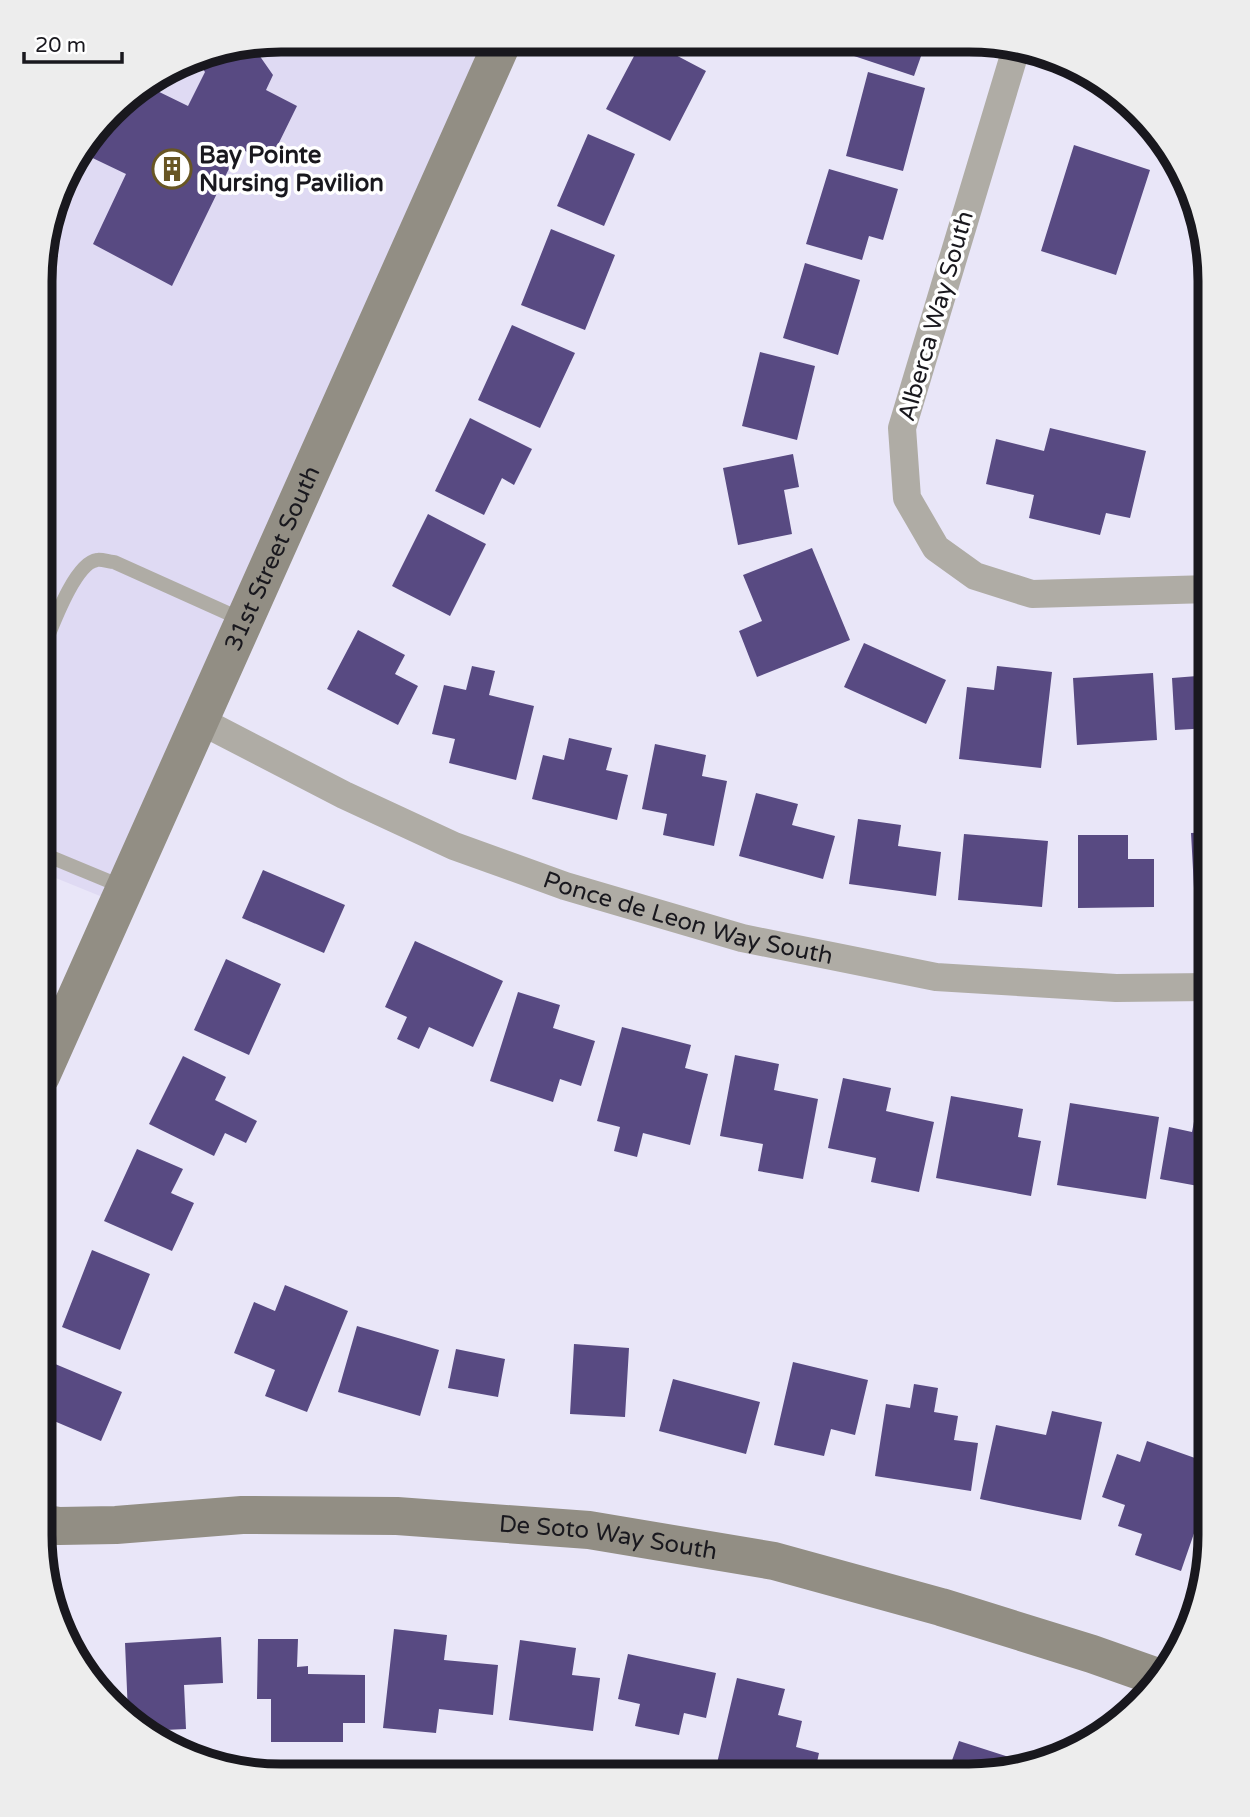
<svg xmlns="http://www.w3.org/2000/svg" width="1250" height="1817" viewBox="0 0 1250 1817" font-family="'Varela Round',sans-serif">
  <rect width="100%" height="100%" fill="#e9e6f8"/>
  <path fill="#dfdaf3" d="M282,40L484,41L103,895L100,896L41,872L42,250L72,161L123,100L204,53Z"/>
  <path fill="#584a82" d="M642,41H649L706,71L670,141L606,109Z
    M838,42H926L914,76L836,50Z
    M252,45L273,75L266,90L297,106L269,163L239,148L172,286L93,244L126,174L80,152L123,100L147,86L188,106L205,72L195,58L204,53Z
    M868,72L925,88L903,171L846,156Z
    M1099,83L1115,90L1125,102L1096,94Z
    M588,134L635,154L604,226L557,206Z
    M1074,145L1150,170L1116,275L1041,251Z
    M829,169L898,189L883,240L869,236L862,260L806,244Z
    M55,212L58,257L42,258V250Z
    M551,229L615,255L585,330L521,305Z
    M805,263L860,280L838,355L783,338Z
    M512,325L575,353L540,428L478,400Z
    M760,352L815,366L797,440L742,426Z
    M470,418L532,449L514,485L502,478L484,515L435,491Z
    M1050,428L1146,451L1130,518L1106,513L1100,535L1029,518L1034,495L986,484L996,439L1044,451Z
    M793,454L799,487L784,490L792,534L738,545L723,468Z
    M428,514L486,544L450,616L392,586Z
    M812,548L850,640L757,677L739,631L762,621L743,575Z
    M358,630L405,655L395,674L418,686L398,725L327,689Z
    M864,643L946,680L926,724L844,687Z
    M472,666L495,671L489,695L534,706L516,780L449,763L455,739L432,734L444,685L466,690Z
    M997,666L1052,672L1041,768L959,759L967,687L994,690Z
    M1153,673L1157,740L1077,745L1073,678Z
    M1210,675V728L1175,730L1172,678Z
    M569,738L612,748L606,770L628,775L617,820L532,799L543,755L564,760Z
    M655,744L706,755L702,776L727,781L714,846L663,835L667,814L642,809Z
    M756,793L798,804L792,825L835,836L823,879L739,856Z
    M858,819L901,825L898,846L941,852L936,896L849,884Z
    M1210,832L1209,887L1194,888L1191,833Z
    M964,834L1048,841L1042,907L958,900Z
    M1078,835H1128V859H1154V907L1078,908Z
    M263,870L345,905L324,953L242,918Z
    M415,941L503,981L473,1047L429,1027L419,1049L397,1039L407,1017L385,1007Z
    M226,959L281,984L249,1055L194,1030Z
    M518,992L560,1005L553,1028L595,1041L581,1086L560,1079L553,1102L490,1081Z
    M622,1027L691,1045L685,1068L708,1074L690,1145L643,1133L637,1157L614,1151L620,1127L597,1121Z
    M735,1055L779,1064L774,1090L818,1099L803,1179L758,1171L763,1144L720,1136Z
    M183,1056L226,1077L215,1100L257,1121L246,1143L225,1133L214,1156L149,1124Z
    M843,1078L891,1088L886,1111L934,1122L919,1192L871,1182L876,1158L828,1148Z
    M951,1096L1023,1109L1018,1137L1041,1141L1031,1196L936,1178Z
    M1070,1103L1159,1117L1146,1199L1057,1185Z
    M1197,1106L1209,1109V1188L1160,1179L1169,1127L1192,1132Z
    M137,1149L183,1169L171,1193L194,1203L172,1251L104,1221Z
    M92,1250L150,1274L120,1350L62,1327Z
    M285,1285L348,1311L307,1412L265,1396L275,1370L234,1353L254,1302L275,1311Z
    M357,1326L439,1350L420,1416L338,1392Z
    M574,1344L629,1348L625,1417L570,1414Z
    M456,1349L505,1359L498,1397L448,1388Z
    M48,1361L122,1392L101,1441L40,1415L41,1380Z
    M793,1362L868,1380L855,1435L831,1429L824,1456L774,1445Z
    M673,1379L760,1402L746,1454L659,1431Z
    M914,1384L938,1388L934,1412L958,1416L954,1440L978,1443L971,1491L875,1476L886,1404L910,1408Z
    M1052,1411L1102,1422L1081,1520L980,1499L996,1425L1046,1435Z
    M1147,1441L1209,1463V1490L1181,1571L1135,1555L1142,1534L1118,1526L1125,1505L1102,1497L1117,1454L1140,1462Z
    M394,1629L447,1635L444,1660L498,1665L493,1715L439,1709L436,1733L383,1728Z
    M221,1637L223,1683L184,1685L186,1729L143,1731L128,1714L125,1643Z
    M258,1639H298L297,1667L308,1666V1674L365,1675V1723H343V1742H271V1699H257Z
    M520,1640L576,1648L572,1675L600,1678L593,1731L509,1720Z
    M628,1654L716,1673L706,1718L684,1713L679,1735L635,1726L640,1704L618,1699Z
    M737,1678L785,1689L778,1715L802,1721L796,1747L819,1753L814,1776H802L766,1768L764,1776H714Z
    M959,1741L1012,1758L1009,1767L969,1777H946Z"/>
  <g fill="none" stroke-linecap="round" stroke-linejoin="round">
    <path stroke="#afaca5" stroke-width="14" d="M42,651C51,630 74,563 97,560C102,559 109,562 114,562L243,620
      M41,853L123,887"/>
    <g stroke="#afaca5" stroke-width="28">
      <path d="M1016,49L902,428L907,498L936,548L975,576L1032,594L1210,589"/>
      <path id="s1" d="M199,720L344,795L454,846L565,886L742,938L936,977L1116,988L1209,987"/>
    </g>
    <g stroke="#928e84" stroke-width="38">
      <path id="s2" d="M41,1076L503,41"/>
      <path id="s3" d="M40,1523L59,1526L116,1525L242,1515L397,1516L589,1530L774,1561L941,1607L1092,1654L1160,1678"/>
    </g>
  </g>
  <defs>
    <g id="building-ring" transform="scale(2.0125)"><circle r="9.5" fill="#fff" stroke="#685624" stroke-width="1.5"/><path d="M-4-6H4V6H1V3H-1V6H-4ZM-2.5-4.3h1.7v1.8h-1.7ZM.8-4.3h1.7v1.8H.8ZM-2.5-1h1.7V.8h-1.7ZM.8-1h1.7V.8H.8Z" fill="#685624"/></g>
  </defs>
  <g fill-rule="evenodd">
    <use href="#building-ring" x="172" y="169"/>
  </g>
  <g text-anchor="middle" dominant-baseline="central" stroke-width="7" stroke-linejoin="round" paint-order="stroke">
    <g font-size="24" font-weight="bold" fill="#19181e" stroke="#fff" text-anchor="start">
      <text x="199" y="155">Bay Pointe<tspan x="199" dy="28">Nursing Pavilion</tspan></text>
    </g>
    <g font-size="24" fill="#19181e" stroke="#fff">
      <text transform="translate(936 316) rotate(-74)">Alberca Way South</text>
      <text stroke="none"><textPath href="#s2" startOffset="567">31st Street South</textPath></text>
      <text stroke="none"><textPath href="#s1" startOffset="530">Ponce de Leon Way South</textPath></text>
      <text stroke="none"><textPath href="#s3" startOffset="570">De Soto Way South</textPath></text>
    </g>
  </g>
  <path d="M0 0H1250V1817H0ZM281 52H969A229 229 0 0 1 1198 281V1535A229 229 0 0 1 969 1764H281A229 229 0 0 1 52 1535V281A229 229 0 0 1 281 52Z" fill="#ededed" fill-rule="evenodd"/>
  <path fill="none" stroke="#19181e" stroke-width="9" d="M281 52H969A229 229 0 0 1 1198 281V1535A229 229 0 0 1 969 1764H281A229 229 0 0 1 52 1535V281A229 229 0 0 1 281 52Z"/>
  <path d="M24 52v10h98v-10" fill="none" stroke="#19181e" stroke-width="3.5"/>
  <text x="35" y="52" font-size="21" fill="#19181e" stroke="#ffffff" stroke-width="5" paint-order="stroke">20 m</text>
</svg>
